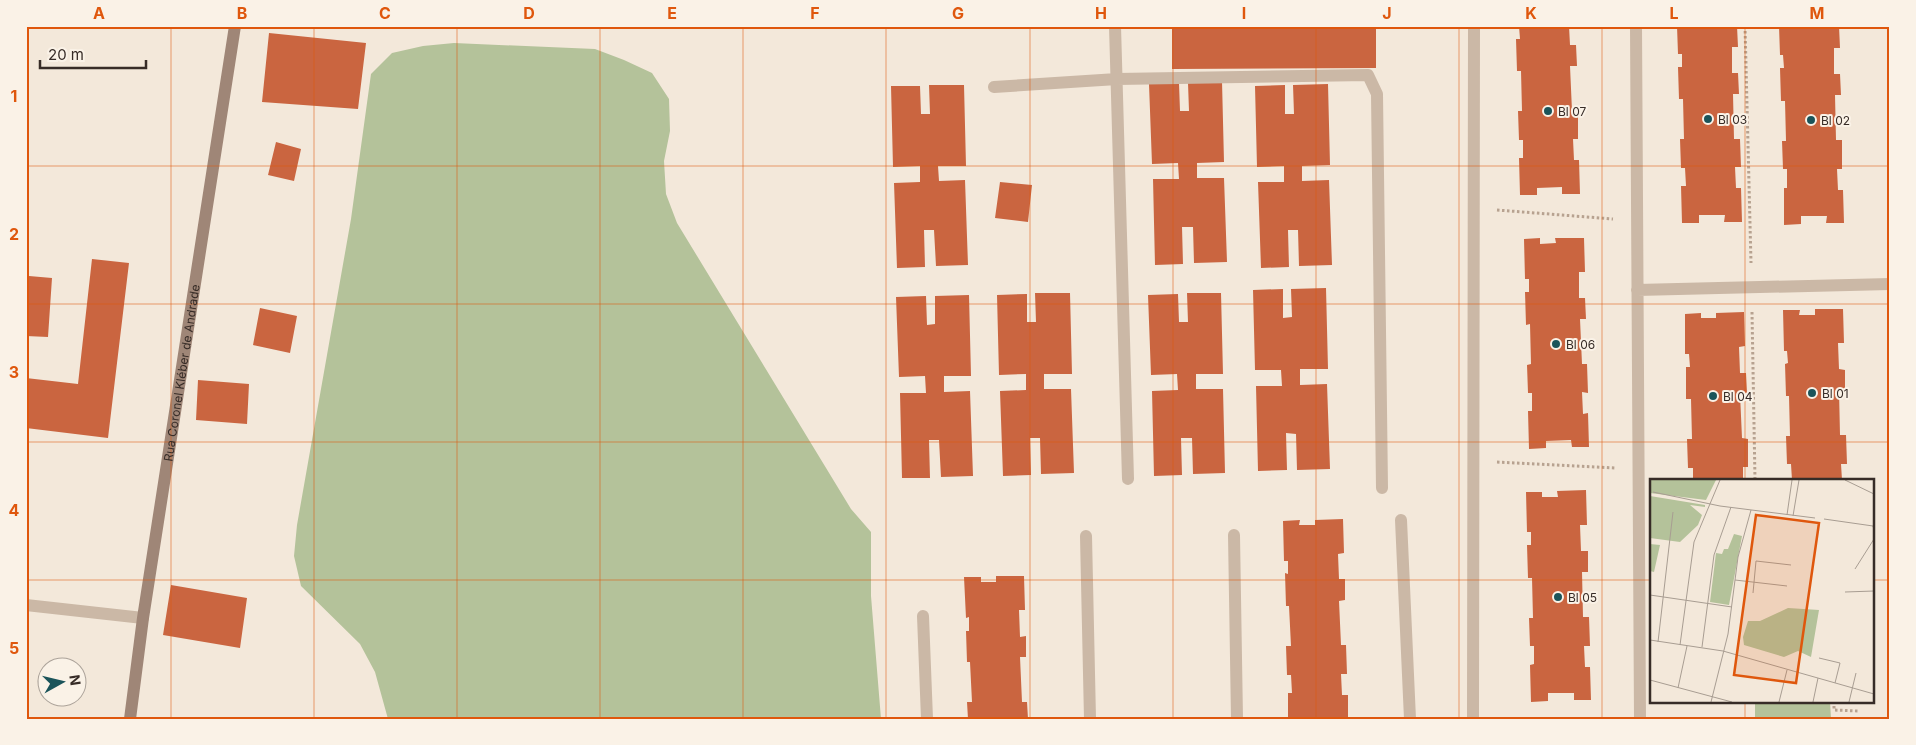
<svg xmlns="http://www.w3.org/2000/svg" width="1916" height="745" viewBox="0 0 1916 745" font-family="Inter,sans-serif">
  <rect width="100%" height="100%" fill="#f3e8da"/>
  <path fill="#b4c29a" d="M454,43L595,49L624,60L652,73L669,99L670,131L664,161L666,194L677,223L851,509L871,532V596L881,719H388L375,672L360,644L301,586L294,556L297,525L351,219L371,74L392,53L423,46Z
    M1755,701H1830L1831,719H1755Z"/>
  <path fill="#ca6540" d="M1172,26H1376V68L1172,69Z
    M1519,26H1569L1570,45H1576L1577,66H1570L1572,111H1578V139H1573L1574,160H1579L1580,194H1562V187L1537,188V195H1520L1519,158H1523V140H1519L1518,111H1522L1521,71H1517L1516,39H1520Z
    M1677,26H1737L1738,47H1732V73H1738L1739,94H1733L1734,139H1740L1741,167H1735L1736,188H1741L1742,222H1724L1725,215H1699V223H1682L1681,186H1686L1685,168H1681L1680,139H1684L1683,99H1679L1678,67H1682V54H1678Z
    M1779,26H1839L1840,48H1834V74H1840L1841,95H1835L1836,140H1842V169H1837L1838,190H1843L1844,223H1826L1827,216H1801V224L1784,225V188H1787V169H1783L1782,141H1786L1785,101H1781L1780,68H1784L1783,55H1780Z
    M269,33L366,43L358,109L262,102Z
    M1222,81L1224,162L1197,163V178H1224L1227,262L1194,263L1193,227H1182L1183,264L1155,265L1153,179H1179L1178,163L1152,164L1149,84L1179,83L1180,111H1189L1188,83Z
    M1328,84L1330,165L1302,166V181L1329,180L1332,265L1299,266L1298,230H1288L1289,267L1261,268L1258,182H1284V166L1257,167L1255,86L1285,85V114H1294L1293,85Z
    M929,85H964L966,166H938L939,181L965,180L968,265L936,266L934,230H924L925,267L897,268L894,183L920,182V166L893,167L891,86H920L921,114H930Z
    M276,142L301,149L294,181L268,175Z
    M1000,182L1032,185L1028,222L995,218Z
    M1540,238V244L1556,243L1555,238H1584L1585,272H1579V298H1585L1586,319H1580L1582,364H1587L1588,393L1582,392L1583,414L1588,413L1589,447H1572L1571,440L1546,441V448L1529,449L1528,411H1532V393H1528L1527,365L1531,364L1530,324L1526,325L1525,292H1529V279H1525L1524,239Z
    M92,259L129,263L108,438L26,428V378L78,384Z
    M29,276L52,278L48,337L26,336Z
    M1326,288L1328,369H1300V385L1327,384L1330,469L1297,470L1296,434L1286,433L1287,470L1258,471L1256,386H1282L1281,370H1255L1253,290L1283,289V318L1292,317L1291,289Z
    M1035,293H1070L1072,374H1044V389H1071L1074,473L1041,474L1040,438H1030L1031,475L1003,476L1000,391L1026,390V374L999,375L997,295L1027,294V322H1036Z
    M1187,293H1221L1223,374H1196V389H1223L1225,473L1193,474L1192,438H1181L1182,475L1154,476L1152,391L1178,390L1177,374L1151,375L1148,295L1178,294L1179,322H1188Z
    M969,295L971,376H944V392L970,391L973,476L941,477L939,440H929L930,478H902L900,393H926L925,376L899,377L896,297L926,296L927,325L935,324V296Z
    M260,308L297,316L290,353L253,345Z
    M1815,309H1843L1844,343H1838L1839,369L1845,370V390H1839L1840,435H1846L1847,464H1841L1842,480H1792L1791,464H1787L1786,436H1790L1789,396H1786L1785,364L1788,363L1787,351H1784L1783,310H1800L1799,315H1815Z
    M1744,312L1745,346L1739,347L1740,373H1746L1747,393L1740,394L1742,438L1748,439V467H1743V480H1693V468H1688L1687,439H1692L1691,399H1686V367H1690L1689,354H1685V314L1701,313V318H1716V313Z
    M198,380L249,384L247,424L196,420Z
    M1586,490L1587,525H1580L1581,551H1588V572H1582L1583,617H1589L1590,646H1584L1585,667H1590L1591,700H1574V693H1548V701L1531,702L1530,665L1534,664V646H1530L1529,618H1533L1532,578H1528L1527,545H1531V532H1527L1526,492H1542V497H1558L1557,491Z
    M1343,519L1344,553L1338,554L1339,579H1345V600L1339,601L1341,645H1346L1347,674H1341L1342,695H1348V719H1288V693H1292L1291,675H1287L1286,646H1291L1289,606H1286L1285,573L1288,574V561H1284L1283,521L1300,520L1299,525H1315V520Z
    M996,576H1024L1025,610H1019L1020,637L1026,636V657H1020L1022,702H1027L1028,719H968L967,702H972L970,662H967L966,631H969V617L966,618L964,577H981V582H996Z
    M171,585L247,598L240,648L163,635Z"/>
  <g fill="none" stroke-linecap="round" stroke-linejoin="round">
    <path stroke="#b7a290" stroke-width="3" stroke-dasharray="2.5 2.5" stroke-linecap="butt" d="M1745,26L1751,263
      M1497,210L1613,219
      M1752,312L1755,480
      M1497,462L1615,468
      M1834,701V710L1858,711"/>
    <path stroke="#cbb8a6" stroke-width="12" d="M1636,26L1640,719
      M1637,290L1890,284
      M1401,520L1410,719
      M1234,535L1237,719
      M1086,536L1090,719
      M923,616L927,719
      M1473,719L1474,26"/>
    <path stroke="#cbb8a6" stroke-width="12" d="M1115,26L1128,479
      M994,87L1117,79L1368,75L1377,94L1382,488
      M26,605L143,618"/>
    <path stroke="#9f8677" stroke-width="12" id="s1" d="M130,719L143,618L235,26"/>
  </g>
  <path fill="none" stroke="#df570d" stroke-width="1" stroke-opacity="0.55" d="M171,26V719M314,26V719M457,26V719M600,26V719M743,26V719M886,26V719M1030,26V719M1173,26V719M1316,26V719M1459,26V719M1602,26V719M1745,26V480M26,166H1890M26,304H1890M26,442H1890M26,580H1651M1872,580H1890M1745,701V719"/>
  <g fill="#1b545a" stroke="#faf2e7" stroke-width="2">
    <circle cx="1548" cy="111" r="5"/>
    <circle cx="1708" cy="119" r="5"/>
    <circle cx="1811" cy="120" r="5"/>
    <circle cx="1556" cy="344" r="5"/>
    <circle cx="1812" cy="393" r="5"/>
    <circle cx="1713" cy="396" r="5"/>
    <circle cx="1558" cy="597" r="5"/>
  </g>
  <g text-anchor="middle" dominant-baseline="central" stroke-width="4" stroke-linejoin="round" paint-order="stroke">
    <g font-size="12" fill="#372c27" stroke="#faf2e7" text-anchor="start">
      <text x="1558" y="111">Bl 07</text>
      <text x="1718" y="119">Bl 03</text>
      <text x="1821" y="120">Bl 02</text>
      <text x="1566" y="344">Bl 06</text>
      <text x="1822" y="393">Bl 01</text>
      <text x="1723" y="396">Bl 04</text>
      <text x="1568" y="597">Bl 05</text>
    </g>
    <g font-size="12" fill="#372c27" stroke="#faf2e7">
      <text stroke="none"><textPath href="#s1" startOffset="350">Rua Coronel Kléber de Andrade</textPath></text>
    </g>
  </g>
  <g transform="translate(1650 479)">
    <rect width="224" height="224" fill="#f3e8da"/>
    <path d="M0,1H66L56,21L0,14ZM0,17L55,26V28L40,26L52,36L48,46L30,63L0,59ZM84,55L92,57L79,126L60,123L66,74L72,75L74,70H78ZM0,65L10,66L4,93L0,92ZM138,129L169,131L161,178L148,172L134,178L94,166L93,158L98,142H110Z" fill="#b4c29a"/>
    <path fill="none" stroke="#a89d92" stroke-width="1" d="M195,1L224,15M3,13L70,27L165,39M137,36L142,1M143,37L149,1M174,40L223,47L224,51M205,90L224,60M85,101L137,107M195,113L224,112M103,114L106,82L141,86M0,116L82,128M0,161L73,172L224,215M8,163L23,33M30,166L44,63L70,1M52,168L64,76L81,28M169,179L190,184L185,204M0,201L82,223M28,209L37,167M61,223L78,155L88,78L101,31M129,223L137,191M163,223L168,199M199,223L206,194"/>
    <path fill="#df570d" fill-opacity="0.15" stroke="#df570d" stroke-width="2.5" d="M106,36L169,44L146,204L84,196Z"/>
    <rect width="224" height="224" fill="none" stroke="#372c27" stroke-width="2.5"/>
  </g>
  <rect width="1916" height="745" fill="none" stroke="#faf2e7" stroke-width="55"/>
  <g transform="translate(62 682) rotate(82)"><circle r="24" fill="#faf2e7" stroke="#aca39a"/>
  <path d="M0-4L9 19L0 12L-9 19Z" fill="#1b545a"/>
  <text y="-8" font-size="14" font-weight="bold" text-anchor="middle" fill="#372c27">N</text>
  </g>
  <path d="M40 60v8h106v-8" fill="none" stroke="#372c27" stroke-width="2.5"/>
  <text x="48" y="60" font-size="15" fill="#372c27" stroke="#faf2e7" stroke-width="4" paint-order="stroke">20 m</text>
  <rect x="28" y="28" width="1860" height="690" fill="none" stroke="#df570d" stroke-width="2"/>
  <g font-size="16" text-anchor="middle" font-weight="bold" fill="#df570d">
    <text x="99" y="19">A</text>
    <text x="242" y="19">B</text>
    <text x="385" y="19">C</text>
    <text x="529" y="19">D</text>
    <text x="672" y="19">E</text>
    <text x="815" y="19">F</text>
    <text x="958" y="19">G</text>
    <text x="1101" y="19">H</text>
    <text x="1244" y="19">I</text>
    <text x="1387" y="19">J</text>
    <text x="1531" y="19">K</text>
    <text x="1674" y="19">L</text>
    <text x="1817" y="19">M</text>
    <text x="14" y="102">1</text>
    <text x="14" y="240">2</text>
    <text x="14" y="378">3</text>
    <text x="14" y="516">4</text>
    <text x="14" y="654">5</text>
  </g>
</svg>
